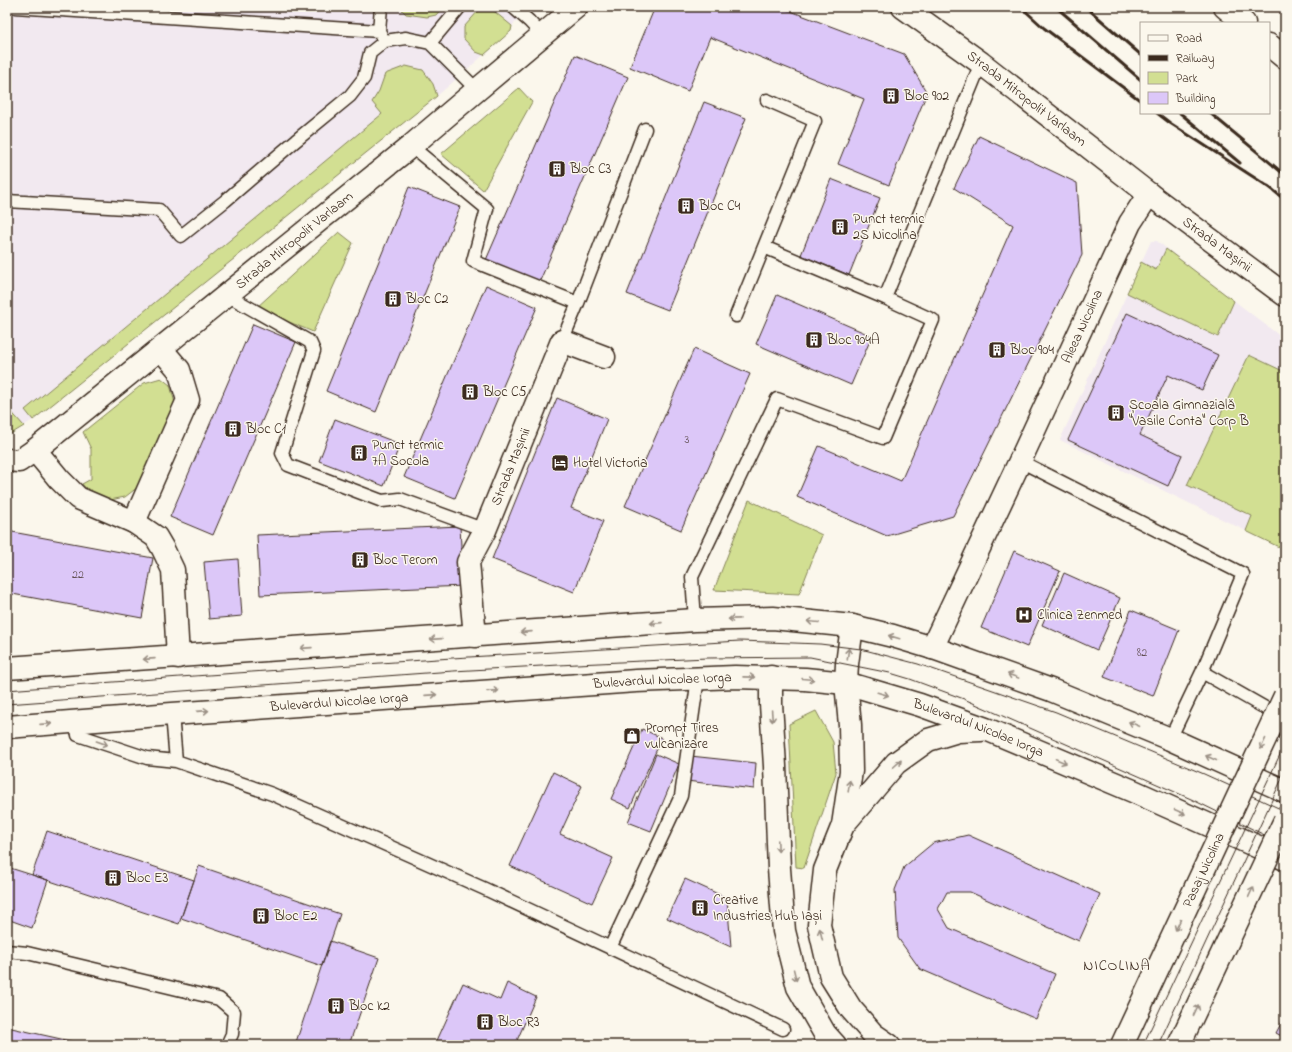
<svg xmlns="http://www.w3.org/2000/svg" width="1292" height="1052" viewBox="0 0 1292 1052" font-family="'Indie Flower',sans-serif">
  <rect width="100%" height="100%" fill="#fbf7ec"/>
  <filter id="ink" filterUnits="userSpaceOnUse"><feTurbulence type="fractalNoise" baseFrequency=".025" numOctaves="2"/><feDisplacementMap in="SourceGraphic" scale="8" xChannelSelector="R" yChannelSelector="G"/><feConvolveMatrix kernelMatrix="1 2 1 2 8 2 1 2 1" color-interpolation-filters="sRGB"/></filter>
  <g filter="url(#ink)">
    <path fill="#f2e9f0" d="M7,7H530L512,26L511,31L437,96L33,420L14,432L7,434Z
      M1151,241H1157L1285,340V550L1060,440Z"/>
    <path fill="#d2df92" stroke="#868458" d="M401,7H443L436,15L427,17L406,14L401,9Z
      M490,8L512,26L511,31L484,55L476,52L464,39V27L479,10Z
      M406,66L423,70L433,84L437,96L33,420L25,410L382,114L372,102L379,91L385,74Z
      M519,88L532,102L483,190L441,154Z
      M339,232L353,243L313,332L256,308Z
      M1166,249L1234,301L1218,337L1127,293L1141,262L1156,270Z
      M1249,355L1285,372V550L1246,531L1252,516L1187,485Z
      M161,378L170,385L175,403L138,487L125,497L110,500L90,493L82,484L91,479V449L83,432L144,383Z
      M7,407L24,426L14,432L10,434H7Z
      M749,500L822,535L799,594L714,590Z
      M816,711L833,742L836,773L804,868L796,867L789,724Z"/>
    <path fill="#dcc7f8" stroke="#3b2a1e" d="M655,7H780L904,54L927,93L889,185L838,164L864,99L710,37L688,91L630,67Z
      M575,55L628,77L539,283L486,260Z
      M704,102L746,118L668,310L627,294Z
      M979,136L1077,183L1082,255L953,516L887,536L797,497L819,446L901,481L1013,225L954,188Z
      M831,179L880,198L849,275L801,255Z
      M409,187L460,207L376,412L326,391Z
      M486,285L537,307L455,498L404,477Z
      M777,295L872,336L851,385L756,344Z
      M1127,313L1218,355L1202,390L1168,375L1140,435L1182,455L1168,486L1068,440Z
      M253,324L296,342L213,535L170,517Z
      M694,349L750,374L681,530L625,506Z
      M557,398L607,419L571,508L603,521L574,592L492,559Z
      M335,419L400,444L384,486L319,461Z
      M460,526L463,586L260,595L257,535Z
      M7,531L153,558L142,618L7,593Z
      M1014,551L1060,571L1027,647L981,628Z
      M238,559L242,616L209,619L204,562Z
      M1064,573L1120,598L1097,650L1042,625Z
      M1131,610L1179,630L1153,696L1104,677Z
      M642,729L662,738L630,808L611,799Z
      M656,754L679,764L651,831L628,822Z
      M681,755L756,763L754,789L678,780Z
      M553,772L582,786L560,834L613,858L592,903L510,866Z
      M47,831L194,880L179,924L32,875Z
      M968,835L1100,894L1079,941L970,892H947L938,909L949,928L1055,974L1036,1019L920,969L898,938L895,890L904,867L933,843Z
      M199,866L340,914L322,966L181,918Z
      M7,867L48,880L32,928L7,919Z
      M685,879L727,898L731,947L667,918Z
      M330,941L379,958L349,1045H295Z
      M463,983L500,1000L507,983L536,997L515,1045H435Z
      M1285,1016V1038L1276,1033Z
      M7,1027L88,1045H7Z"/>
    <g fill="none" stroke-linecap="round" stroke-linejoin="round">
      <g stroke="#3b2a1e" stroke-width="15">
        <path id="service" d="M15,7L379,31
          M381,7L379,31L382,37
          M460,7L430,43L477,90
          M513,7L529,21L542,35
          M411,146L487,209L473,261L578,303
          M7,201L159,210L181,236L225,201L294,142L350,96L364,78L370,53L385,41L406,38L430,43
          M227,295L310,342L314,351L282,453L288,465L382,501L400,499L485,530
          M885,298L981,63
          M736,316L815,121L767,100
          M562,341L578,303L645,129
          M1020,461L1243,574L1202,672L1170,739
          M695,620L692,577L777,399L883,438L933,320L885,298L764,247
          M1202,672L1281,717
          M172,714L176,761
          M76,722L78,735L147,758L176,761L272,794L485,889L783,1029
          M610,948L681,796L698,678
          M7,951L27,953L219,999L234,1012L232,1034L227,1045"/>
      </g>
      <g stroke="#3b2a1e" stroke-width="25">
        <g id="minor">
          <path id="s1" d="M903,7L981,63L1149,194L1285,295"/>
          <path d="M35,450L59,479L78,498L134,522L156,537L163,549L173,570L178,657"/>
          <path id="s2" d="M7,460L19,461L35,450L411,146L477,90L576,7"/>
          <path d="M134,522L188,400L179,370L161,349"/>
          <path id="s3" d="M475,636L468,562L485,530L562,341L604,357"/>
          <path id="s4" d="M932,648L1020,461L1130,223L1149,194"/>
        </g>
      </g>
      <g stroke="#3b2a1e" stroke-width="25">
        <path id="tertiary" d="M1225,7L1244,23
          M1269,45L1285,58"/>
      </g>
      <g stroke="#3b2a1e" stroke-width="25">
        <g id="primary">
          <path d="M852,626L847,664L846,683L850,725L851,771L843,825L825,870L819,925L831,977L851,1009L873,1034L889,1045"/>
          <path d="M7,668L695,620L773,618L852,626L893,636L936,649L1051,690L1170,739L1285,791"/>
          <path d="M771,677V704L775,766L779,869L784,931L798,987L825,1034L835,1045"/>
          <path id="s5" d="M7,727L172,714L636,681L735,677L805,679L846,683L920,705L986,729L1133,791L1285,859"/>
          <path d="M843,825L896,763L928,740L958,731L981,730"/>
        </g>
      </g>
      <use href="#service" stroke="#fbf7ec" stroke-width="12"/>
      <use href="#minor" stroke="#fbf7ec" stroke-width="22"/>
      <use href="#tertiary" stroke="#fbf7ec" stroke-width="22"/>
      <use href="#primary" stroke="#fbf7ec" stroke-width="22"/>
      <path stroke="#3b2a1e" stroke-width="1" d="M7,690L180,677L452,658L740,641L820,644L861,649L918,664L1056,712L1204,774L1285,811
        M7,704L453,671L577,664L707,658L810,657L890,673L910,679L964,699L1191,799L1285,845
        M1143,1045L1285,744
        M1158,1045L1285,772"/>
      <path stroke="#3b2a1e" stroke-width="3" d="M1021,7L1044,28L1141,101
        M1056,7L1141,80
        M1086,7L1141,55
        M1157,113L1170,123L1272,189
        M1180,113L1240,163
        M1210,113L1285,175
        M1268,186L1285,200"/>
      <g stroke="#3b2a1e" stroke-width="25" stroke-linecap="butt">
        <g id="secondary-bridge">
          <path id="s6" d="M1122,1045L1285,696"/>
          <path d="M1179,1045L1285,820"/>
        </g>
      </g>
      <use href="#secondary-bridge" stroke="#fbf7ec" stroke-width="22"/>
    </g>
    <defs><path id="oneway-shaft" d="M-6 0H5M1.5-3L5.5 0L1.5 3" fill="none" stroke-width="1.6" stroke-linecap="round" stroke-linejoin="round"/></defs>
    <g stroke="#9b9085">
      <use href="#oneway-shaft" transform="translate(734 619) rotate(179)"/>
      <use href="#oneway-shaft" transform="translate(813 622) rotate(-175)"/>
      <use href="#oneway-shaft" transform="translate(656 623) rotate(176)"/>
      <use href="#oneway-shaft" transform="translate(526 632) rotate(176)"/>
      <use href="#oneway-shaft" transform="translate(894 637) rotate(-164)"/>
      <use href="#oneway-shaft" transform="translate(436 639) rotate(176)"/>
      <use href="#oneway-shaft" transform="translate(306 648) rotate(176)"/>
      <use href="#oneway-shaft" transform="translate(848 654) rotate(-83)"/>
      <use href="#oneway-shaft" transform="translate(149 659) rotate(176)"/>
      <use href="#oneway-shaft" transform="translate(1013 676) rotate(-160)"/>
      <use href="#oneway-shaft" transform="translate(749 677) rotate(1)"/>
      <use href="#oneway-shaft" transform="translate(808 679) rotate(5)"/>
      <use href="#oneway-shaft" transform="translate(493 691) rotate(-4)"/>
      <use href="#oneway-shaft" transform="translate(883 694) rotate(16)"/>
      <use href="#oneway-shaft" transform="translate(431 695) rotate(-4)"/>
      <use href="#oneway-shaft" transform="translate(203 711) rotate(-4)"/>
      <use href="#oneway-shaft" transform="translate(772 716) rotate(86)"/>
      <use href="#oneway-shaft" transform="translate(46 724) rotate(-4)"/>
      <use href="#oneway-shaft" transform="translate(1134 724) rotate(-157)"/>
      <use href="#oneway-shaft" transform="translate(102 743) rotate(19)"/>
      <use href="#oneway-shaft" transform="translate(1263 744) rotate(115)"/>
      <use href="#oneway-shaft" transform="translate(1211 758) rotate(-156)"/>
      <use href="#oneway-shaft" transform="translate(1061 761) rotate(23)"/>
      <use href="#oneway-shaft" transform="translate(897 764) rotate(-42)"/>
      <use href="#oneway-shaft" transform="translate(849 786) rotate(-82)"/>
      <use href="#oneway-shaft" transform="translate(1180 812) rotate(24)"/>
      <use href="#oneway-shaft" transform="translate(778 846) rotate(88)"/>
      <use href="#oneway-shaft" transform="translate(1251 892) rotate(-65)"/>
      <use href="#oneway-shaft" transform="translate(1178 925) rotate(115)"/>
      <use href="#oneway-shaft" transform="translate(821 934) rotate(-104)"/>
      <use href="#oneway-shaft" transform="translate(795 975) rotate(76)"/>
      <use href="#oneway-shaft" transform="translate(1196 1010) rotate(-65)"/>
    </g>
  </g>
  <defs>
    <g id="building-square" transform="scale(0.9)"><rect x="-9" y="-9" width="18" height="18" rx="4" fill="#3b2a1e" stroke="#fbf7ec"/><path d="M-4-6H4V6H1V3H-1V6H-4ZM-2.5-4.3h1.7v1.8h-1.7ZM.8-4.3h1.7v1.8H.8ZM-2.5-1h1.7V.8h-1.7ZM.8-1h1.7V.8H.8Z" fill="#fff"/></g>
    <g id="hotel-square" transform="scale(0.9)"><rect x="-9" y="-9" width="18" height="18" rx="4" fill="#3b2a1e" stroke="#fbf7ec"/><path d="M-6-4.5h1.5V1H6V5H4.5V3h-9V5H-6ZM-4 0a1.8 1.8 0 1 1 3.6 0ZM.5 0V-2.5h3Q6-2.5 6 0Z" fill="#fff"/></g>
    <g id="hospital-square" transform="scale(0.9)"><rect x="-9" y="-9" width="18" height="18" rx="4" fill="#3b2a1e" stroke="#fbf7ec"/><path d="M-5-5h3v3.5h4V-5h3V5h-3V1.5h-4V5h-3Z" fill="#fff"/></g>
    <g id="shop-square" transform="scale(0.9)"><rect x="-9" y="-9" width="18" height="18" rx="4" fill="#3b2a1e" stroke="#fbf7ec"/><path d="M-5-2.5h2.3a2.7 3.5 0 0 1 5.4 0H5L5.5 6h-11ZM-1.5-2.5h3a1.5 2.3 0 0 0-3 0Z" fill="#fff"/></g>
  </defs>
  <g fill-rule="evenodd">
    <use href="#building-square" x="891" y="96"/>
    <use href="#building-square" x="557" y="169"/>
    <use href="#building-square" x="686" y="206"/>
    <use href="#building-square" x="840" y="227"/>
    <use href="#building-square" x="393" y="299"/>
    <use href="#building-square" x="814" y="340"/>
    <use href="#building-square" x="997" y="350"/>
    <use href="#building-square" x="470" y="392"/>
    <use href="#building-square" x="1116" y="413"/>
    <use href="#building-square" x="233" y="429"/>
    <use href="#building-square" x="359" y="453"/>
    <use href="#hotel-square" x="560" y="463"/>
    <use href="#building-square" x="360" y="560"/>
    <use href="#hospital-square" x="1024" y="615"/>
    <use href="#shop-square" x="632" y="736"/>
    <use href="#building-square" x="113" y="878"/>
    <use href="#building-square" x="700" y="908"/>
    <use href="#building-square" x="261" y="916"/>
    <use href="#building-square" x="336" y="1006"/>
    <use href="#building-square" x="485" y="1022"/>
  </g>
  <g text-anchor="middle" dominant-baseline="central" stroke-width="3" stroke-linejoin="round" paint-order="stroke">
    <g font-size="12" fill="#635154">
      <text x="687" y="440">3</text>
      <text x="78" y="575">22</text>
      <text x="1142" y="653">82</text>
    </g>
    <g font-size="14" fill="#3b2a1e" stroke="#fbf7ec" text-anchor="start">
      <text x="904" y="96">Bloc 902</text>
      <text x="570" y="169">Bloc C3</text>
      <text x="699" y="206">Bloc C4</text>
      <text x="853" y="219">Punct termic<tspan x="853" dy="16">2S Nicolina</tspan></text>
      <text x="406" y="299">Bloc C2</text>
      <text x="827" y="340">Bloc 904A</text>
      <text x="1010" y="350">Bloc 904</text>
      <text x="483" y="392">Bloc C5</text>
      <text x="1129" y="405">Școala Gimnazială<tspan x="1129" dy="16">"Vasile Conta" Corp B</tspan></text>
      <text x="246" y="429">Bloc C1</text>
      <text x="372" y="445">Punct termic<tspan x="372" dy="16">7A Socola</tspan></text>
      <text x="573" y="463">Hotel Victoria</text>
      <text x="373" y="560">Bloc Terom</text>
      <text x="1037" y="615">Clinica Zenmed</text>
      <text x="645" y="728">Prompt Tires<tspan x="645" dy="16">vulcanizare</tspan></text>
      <text x="126" y="878">Bloc E3</text>
      <text x="713" y="900">Creative<tspan x="713" dy="16">Industries Hub Iași</tspan></text>
      <text x="274" y="916">Bloc E2</text>
      <text x="349" y="1006">Bloc k2</text>
      <text x="498" y="1022">Bloc R3</text>
    </g>
    <g font-size="14" fill="#3b2a1e" stroke="#fbf7ec">
      <text stroke="none"><textPath href="#s1" startOffset="154">Strada Mitropolit Varlaam</textPath></text>
      <text stroke="none"><textPath href="#s2" startOffset="365">Strada Mitropolit Varlaam</textPath></text>
      <text stroke="none"><textPath href="#s1" startOffset="394">Strada Mașinii</textPath></text>
      <text stroke="none"><textPath href="#s4" startOffset="355">Aleea Nicolina</textPath></text>
      <text stroke="none"><textPath href="#s3" startOffset="179">Strada Mașinii</textPath></text>
      <text stroke="none"><textPath href="#s5" startOffset="657">Bulevardul Nicolae Iorga</textPath></text>
      <text stroke="none"><textPath href="#s5" startOffset="333">Bulevardul Nicolae Iorga</textPath></text>
      <text stroke="none"><textPath href="#s5" startOffset="981">Bulevardul Nicolae Iorga</textPath></text>
      <text stroke="none"><textPath href="#s6" startOffset="193">Pasaj Nicolina</textPath></text>
    </g>
    <g font-size="15" letter-spacing="1" fill="#3b2a1e" stroke="#fbf7ec">
      <text x="1117" y="966">NICOLINA</text>
    </g>
  </g>
  <rect width="1292" height="1052" fill="none" stroke="#fbf7ec" stroke-width="24"/>
  <rect x="12" y="12" width="1268" height="1028" fill="none" stroke="#3b2a1e" stroke-width="1.5" filter="url(#ink)"/>
  <rect x="1140" y="22" width="130" height="92" fill="#fbf7ec" stroke="#aea59a"/>
  <rect x="1148" y="35" width="20" height="6" fill="#fbf7ec" stroke="#aea59a"/>
  <text x="1176" y="42" font-size="12" fill="#3b2a1e">Road</text>
  <rect x="1148" y="55" width="20" height="6" fill="#3b2a1e" stroke="#aea59a"/>
  <text x="1176" y="62" font-size="12" fill="#3b2a1e">Railway</text>
  <rect x="1148" y="72" width="20" height="12" fill="#d2df92" stroke="#aea59a"/>
  <text x="1176" y="82" font-size="12" fill="#3b2a1e">Park</text>
  <rect x="1148" y="92" width="20" height="12" fill="#dcc7f8" stroke="#aea59a"/>
  <text x="1176" y="102" font-size="12" fill="#3b2a1e">Building</text>
</svg>
